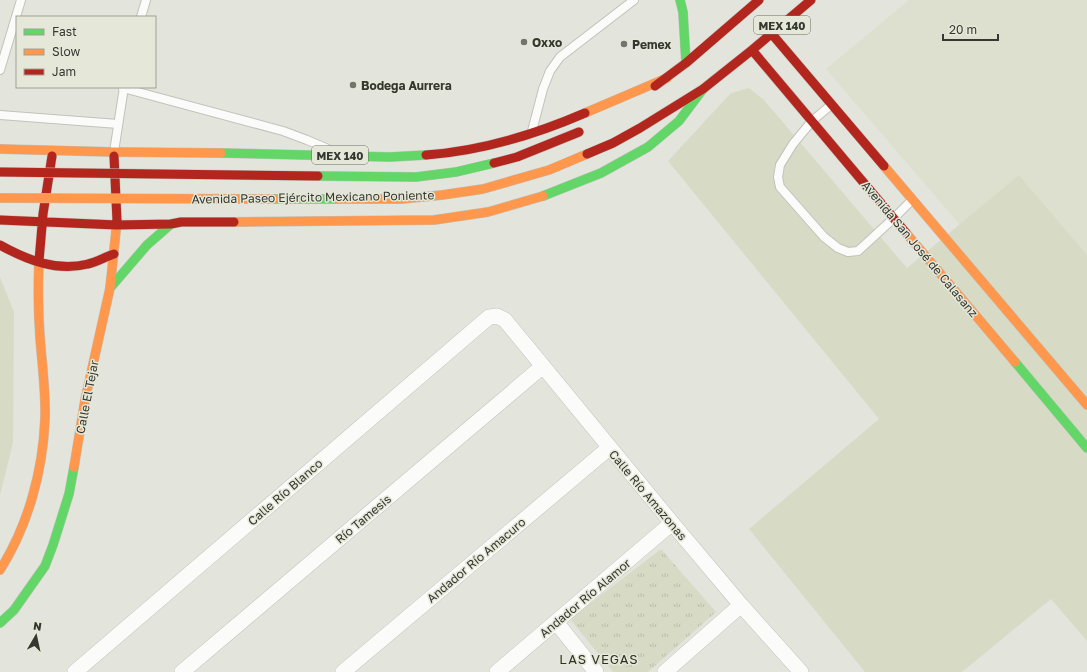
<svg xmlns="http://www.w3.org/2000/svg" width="1087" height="672" viewBox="0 0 1087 672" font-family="'Golos Text',sans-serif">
  <defs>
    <pattern id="park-tufts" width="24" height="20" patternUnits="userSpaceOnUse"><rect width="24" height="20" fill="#d7dbc6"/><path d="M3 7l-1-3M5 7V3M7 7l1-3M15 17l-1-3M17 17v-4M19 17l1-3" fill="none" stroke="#b9bdab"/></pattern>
  </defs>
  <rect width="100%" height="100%" fill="#e3e4dc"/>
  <path fill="#dde0cf" d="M909,0H1087V255L1019,175L960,225L826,69Z"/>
  <path fill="#d7dbc6" d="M749,88L764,100L907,268L1019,175L1087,255V641L1051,599L962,672H865L749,529L879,419L668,161L731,93Z
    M0,277L14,312L13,443L0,495Z"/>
  <path fill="url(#park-tufts)" d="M661,549L716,612L648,672H613L570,619Z"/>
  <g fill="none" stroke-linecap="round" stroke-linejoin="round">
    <g stroke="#c1c2bc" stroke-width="10">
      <path id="lane" d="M141,17L146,0
        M0,70L21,0
        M123,88L283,131L307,140L326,148
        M831,105L812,121L793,144L780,165L778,177L780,187L824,237L838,248L848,252L858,251L894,218L912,200
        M0,115L118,124
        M532,131L543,89L550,71L560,57L634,0
        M114,152L124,87"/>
    </g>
    <g stroke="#c1c2bc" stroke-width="16">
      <path id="street" d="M556,622L596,672
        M75,672L489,317L497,316L505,320L672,523L741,605L801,672
        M182,672L543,366
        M343,672L609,448
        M497,672L672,523
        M665,672L741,605"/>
    </g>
    <g stroke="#c1c2bc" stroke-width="10">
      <path id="fast" d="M680,0L683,12L686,63
        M221,153L390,157L426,155
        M318,176L416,177L456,172L494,163
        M543,196L601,173L648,147L679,121L703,89
        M110,288L147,245L171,224
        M1015,362L1087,448
        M0,623L14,610L45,566L53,545L69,494L74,467"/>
    </g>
    <g stroke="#c1c2bc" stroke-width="10">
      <path id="slow" d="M585,113L667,78
        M0,149L114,152L221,153
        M884,166L1087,405
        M333,199H401L442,195L483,189L549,170L587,154
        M234,222L434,220L488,212L543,196
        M906,233L1015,362
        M74,467L85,400L110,288L117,221
        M0,570C28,526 43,471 45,419C46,392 42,364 40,337C38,311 38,286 39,261"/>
    </g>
    <g stroke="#c1c2bc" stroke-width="10">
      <path id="jam" d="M771,33L884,166
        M752,50L906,233
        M655,86L686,63L759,0
        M587,154L613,143L640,128L703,89L752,50L811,0
        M426,155C481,151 534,135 585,113
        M114,156L117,221
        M494,163L517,157L579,132
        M0,220L117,225L171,224L181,222H234
        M0,245C27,260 57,272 88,264C97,262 105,257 114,254
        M39,261L43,214L52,156"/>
    </g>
    <use href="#lane" stroke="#fbfbfa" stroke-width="8"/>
    <use href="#street" stroke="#fbfbfa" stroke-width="15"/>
    <use href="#fast" stroke="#63d668" stroke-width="9"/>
    <use href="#slow" stroke="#ff974d" stroke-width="9"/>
    <use href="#jam" stroke="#b3261e" stroke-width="9"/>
    <g stroke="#c1c2be" stroke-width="10" stroke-linecap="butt">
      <path id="fast-bridge" d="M274,199H333"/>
    </g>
    <g stroke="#c1c2be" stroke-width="10" stroke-linecap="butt">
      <path id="slow-bridge" d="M0,198L274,199"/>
    </g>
    <g stroke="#c1c2be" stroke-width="10" stroke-linecap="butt">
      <path id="jam-bridge" d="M0,172L318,176"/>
    </g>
    <use href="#fast-bridge" stroke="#63d668" stroke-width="9"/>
    <use href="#slow-bridge" stroke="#ff974d" stroke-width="9"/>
    <use href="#jam-bridge" stroke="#b3261e" stroke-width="9"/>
  </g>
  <g fill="#72746d" stroke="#e5e8d8" stroke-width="1.5">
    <circle cx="524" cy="42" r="4"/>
    <circle cx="624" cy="44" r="4"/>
    <circle cx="353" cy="85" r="4"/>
  </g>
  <g text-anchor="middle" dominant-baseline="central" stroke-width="3" stroke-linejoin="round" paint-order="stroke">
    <g fill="#e5e8d8" stroke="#6a6c63" stroke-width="1">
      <rect x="754" y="16" width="56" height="18" rx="3"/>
      <rect x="312" y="146" width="56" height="18" rx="3"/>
    </g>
    <g font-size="11" font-weight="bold" fill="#353731">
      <text x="782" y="25">MEX 140</text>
      <text x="340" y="155">MEX 140</text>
    </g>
    <g font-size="12" font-weight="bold" fill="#353731" stroke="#e5e8d8" text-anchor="start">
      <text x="532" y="42">Oxxo</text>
      <text x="632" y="44">Pemex</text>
      <text x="361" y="85">Bodega Aurrera</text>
    </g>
    <g font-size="12" fill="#353731" stroke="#e5e8d8">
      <text transform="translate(313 197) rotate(-1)">Avenida Paseo Ejército Mexicano Poniente</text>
      <text transform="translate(920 249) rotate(50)">Avenida San José de Calasanz</text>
      <text transform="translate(87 397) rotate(-79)">Calle El Tejar</text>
      <text transform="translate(285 492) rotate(-41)">Calle Río Blanco</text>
      <text transform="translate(648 495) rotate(50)">Calle Río Amazonas</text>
      <text transform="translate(363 519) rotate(-40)">Río Tamesis</text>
      <text transform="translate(476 560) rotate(-40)">Andador Río Amacuro</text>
      <text transform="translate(585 598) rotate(-40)">Andador Río Alamor</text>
    </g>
    <g font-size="13" letter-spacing="1" fill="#303326" stroke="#e5e8d8">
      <text x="599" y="659">LAS VEGAS</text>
    </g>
  </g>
  <rect x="16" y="16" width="140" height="72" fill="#e5e8d8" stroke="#9fa195"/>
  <rect x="24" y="29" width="20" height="6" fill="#63d668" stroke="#9fa195"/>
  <text x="52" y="36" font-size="12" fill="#353731">Fast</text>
  <rect x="24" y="49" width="20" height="6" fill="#ff974d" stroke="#9fa195"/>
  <text x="52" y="56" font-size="12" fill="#353731">Slow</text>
  <rect x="24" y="69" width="20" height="6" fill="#b3261e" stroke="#9fa195"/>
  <text x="52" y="76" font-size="12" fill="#353731">Jam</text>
  <g transform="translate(36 636) rotate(9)" stroke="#e5e8d8" stroke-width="3" paint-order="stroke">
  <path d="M0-3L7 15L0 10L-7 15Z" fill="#353731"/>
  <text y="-6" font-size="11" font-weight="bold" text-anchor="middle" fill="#353731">N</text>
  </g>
  <path d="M943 34v6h55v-6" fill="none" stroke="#353731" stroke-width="2"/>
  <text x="949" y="34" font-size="12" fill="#353731" stroke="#e5e8d8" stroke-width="3" paint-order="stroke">20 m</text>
</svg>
